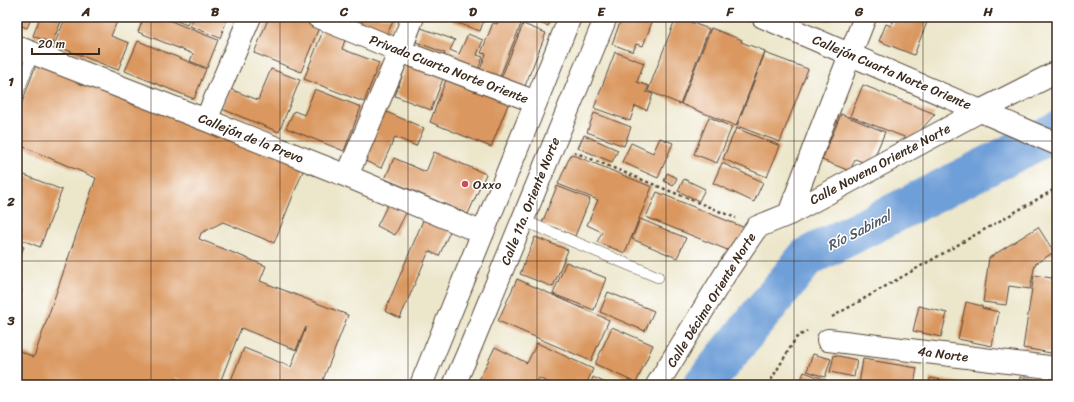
<svg xmlns="http://www.w3.org/2000/svg" width="1074" height="402" viewBox="0 0 1074 402" font-family="Sriracha,sans-serif">
  <rect width="100%" height="100%" fill="#fff"/>
  <filter id="ink" filterUnits="userSpaceOnUse"><feTurbulence type="fractalNoise" baseFrequency=".025" numOctaves="2"/><feDisplacementMap in="SourceGraphic" scale="8" xChannelSelector="R" yChannelSelector="G"/><feConvolveMatrix kernelMatrix="1 2 1 2 8 2 1 2 1" color-interpolation-filters="sRGB"/></filter>
  <filter id="wash" filterUnits="userSpaceOnUse"><feTurbulence type="fractalNoise" baseFrequency=".012" numOctaves="4" result="noise"/><feDisplacementMap in="SourceGraphic" scale="16" xChannelSelector="R" yChannelSelector="G"/><feGaussianBlur stdDeviation="0.9" result="paint"/><feColorMatrix in="noise" values="0 0 0 0 0 0 0 0 0 0 0 0 0 0 0 0 0 1.4 0 .05"/><feComposite in="paint" operator="in"/></filter>
  <g filter="url(#wash)">
    <rect width="100%" height="100%" fill="#ece6ca"/>
    <g fill="none" stroke-linecap="round" stroke-linejoin="round">
      <path stroke="#6e9fd8" stroke-width="40" d="M703,385L807,257L1057,131"/>
    </g>
    <g id="blocks">
      <path fill="#da975f" d="M17,17H32L27,28L17,24Z
        M40,17H63L52,43L33,36Z
        M66,17H113L118,19L111,36L129,43L118,70L54,45Z
        M144,17H161L218,40L207,68L190,61L193,54L138,32Z
        M167,17H190L187,25Z
        M194,17H228L220,38L190,26Z
        M269,17H301L320,25L301,72L254,53Z
        M348,17H395L387,34Z
        M453,17H485L480,31L452,21Z
        M500,17H519L523,19L499,79L479,72L486,54L481,53L493,23L497,24Z
        M524,17H552L548,26Z
        M622,17H654L643,46L636,44L633,52L612,44Z
        M676,17L709,29L680,104L648,91Z
        M818,17H830L828,21Z
        M895,17H929L914,55L879,41L886,24L891,26Z
        M523,24L546,33L523,91L500,81Z
        M324,28L346,37L342,49L379,63L364,102L304,79Z
        M421,28L455,40L450,50L459,54L468,34L483,40L477,55L483,57L476,74L442,61L445,53L416,42Z
        M711,28L742,40L741,42L765,51L736,126L681,104Z
        M138,41L206,69L194,99L125,71Z
        M615,52L644,63L637,82L649,86L646,92L653,94L647,110L635,106L630,121L594,108Z
        M765,53L808,69L780,142L737,126Z
        M37,62L136,106L139,100L305,166L274,243L223,222L201,233L199,239L266,266L260,281L348,315L323,380L335,385H229L244,348L291,367L306,327L296,350L241,328L219,385H196L175,378L173,385H17V350L34,357L96,178L17,144V116Z
        M407,62L444,76L431,110L395,96Z
        M271,69L300,80L279,132L222,109L230,89L258,100Z
        M449,72L511,97L491,147L430,122Z
        M863,85L935,114L912,140L850,116Z
        M315,89L361,107L344,151L286,128L294,111L304,115Z
        M384,111L424,128L416,146L395,137L381,168L363,160Z
        M594,113L631,127L624,146L587,132Z
        M841,114L885,132L871,165L855,159L850,171L822,160Z
        M709,117L732,127L717,163L694,154Z
        M736,128L780,146L767,177L723,159Z
        M584,135L618,150L612,162L578,148Z
        M660,138L673,143L658,178L622,162L631,143L653,153Z
        M434,152L486,174L468,214L385,179L394,158L426,172Z
        M571,154L652,187L625,253L597,242L602,232L587,225L598,200L558,184Z
        M722,163L763,182L754,202L713,183Z
        M17,172L62,190L40,247L17,238Z
        M667,173L677,178L673,186L664,181Z
        M684,179L705,189L699,201L678,191Z
        M557,186L590,199L575,236L542,223Z
        M657,192L745,228L735,253L646,217Z
        M388,204L406,213L395,235L377,226Z
        M424,218L451,229L439,256L429,251L400,318L385,311Z
        M640,219L686,238L677,258L632,239Z
        M1038,227L1054,252L1035,264L1030,289L1009,286L1006,305L983,302L989,258Z
        M535,237L568,250L553,287L520,274Z
        M17,244L24,247L17,263Z
        M566,262L606,278L594,310L553,294Z
        M1034,275L1057,279V313L1051,353L1023,348Z
        M517,279L609,320L591,361L498,321Z
        M17,288L22,290L17,304Z
        M608,292L654,311L645,331L600,312Z
        M966,302L982,306V308L999,312L992,346L958,339Z
        M919,306L947,313L941,337L913,331Z
        M612,327L653,345L636,383L595,364Z
        M537,343L593,369L586,385H553L539,378L535,385H479L477,384L495,347L527,363Z
        M813,354L831,359L825,377L807,371Z
        M834,355L857,360L854,377L830,372Z
        M863,359L917,368L914,385H859Z
        M804,372L826,380L824,385H799Z
        M593,377L610,385H590Z
        M1020,377L1057,383V385H1019Z
        M930,378L967,384V385H929Z
        M827,382L837,385H826Z"/>
    </g>
  </g>
  <g filter="url(#ink)">
    <use href="#blocks" fill-opacity="0" stroke="#564638" stroke-width="1"/>
    <g fill="none" stroke-linecap="round" stroke-linejoin="round">
      <g stroke="#564638" stroke-width="12">
        <path id="lane" d="M17,94L33,53
          M522,220L658,277"/>
      </g>
      <g stroke="#564638" stroke-width="24">
        <path id="street" d="M318,17L400,51L536,102
          M17,47L206,120L347,176L483,233
          M206,120L250,17
          M347,176L400,51L413,17
          M789,214L819,134L865,17
          M828,340L1057,368
          M421,385L536,102L570,17
          M454,385L470,348L606,17
          M657,385L727,271L757,227L789,214L980,111L1057,72"/>
      </g>
      <g stroke="#564638" stroke-width="24">
        <path id="secondary" d="M763,17L1057,144"/>
      </g>
      <path stroke="#564638" stroke-width="2.5" stroke-dasharray="3 3" stroke-linecap="butt" d="M574,152L736,218
        M832,317L1057,188
        M768,385L796,338L807,331"/>
      <use href="#lane" stroke="#fff" stroke-width="11"/>
      <use href="#street" stroke="#fff" stroke-width="22"/>
      <use href="#secondary" stroke="#fff" stroke-width="22"/>
    </g>
  </g>
  <path fill="none" stroke="#3b2a1e" stroke-width="1" stroke-opacity="0.55" d="M151,17V385M280,17V385M408,17V385M537,17V385M666,17V385M794,17V385M923,17V385M17,141H1057M17,261H1057"/>
  <circle fill="#d1495b" stroke="#fff" stroke-width="1.5" cx="465" cy="184" r="4"/>
  <g text-anchor="middle" dominant-baseline="central" stroke-width="3" stroke-linejoin="round" paint-order="stroke">
    <g font-size="13" fill="#3b2a1e" stroke="#fff">
      <text transform="translate(449 69) rotate(21)">Privada Cuarta Norte Oriente</text>
      <text transform="translate(892 72) rotate(23)">Callejón Cuarta Norte Oriente</text>
      <text transform="translate(251 138) rotate(22)">Callejón de la Prevo</text>
      <text transform="translate(880 164) rotate(-28)">Calle Novena Oriente Norte</text>
      <text transform="translate(530 201) rotate(-68)">Calle 11a. Oriente Norte</text>
      <text transform="translate(711 300) rotate(-58)">Calle Décima Oriente Norte</text>
      <text transform="translate(943 354) rotate(7)">4a Norte</text>
    </g>
    <g font-size="13" fill="#3b2a1e" stroke="#fff" text-anchor="start">
      <text x="473" y="184">Oxxo</text>
    </g>
    <g font-size="14" font-style="italic" fill="#4f5968" stroke="#fff">
      <text transform="translate(859 231) rotate(-27)">Río Sabinal</text>
    </g>
  </g>
  <rect width="1074" height="402" fill="none" stroke="#fff" stroke-width="44"/>
  <path d="M32 48v6h67v-6" fill="none" stroke="#3b2a1e" stroke-width="2"/>
  <text x="38" y="48" font-size="12" fill="#3b2a1e" stroke="#ffffff" stroke-width="3" paint-order="stroke">20 m</text>
  <rect x="22" y="22" width="1030" height="358" fill="none" stroke="#3b2a1e" stroke-width="1.5"/>
  <g font-size="13" text-anchor="middle" font-weight="bold" fill="#3b2a1e">
    <text x="86" y="16">A</text>
    <text x="215" y="16">B</text>
    <text x="344" y="16">C</text>
    <text x="473" y="16">D</text>
    <text x="601" y="16">E</text>
    <text x="730" y="16">F</text>
    <text x="859" y="16">G</text>
    <text x="988" y="16">H</text>
    <text x="11" y="86">1</text>
    <text x="11" y="206">2</text>
    <text x="11" y="325">3</text>
  </g>
</svg>
